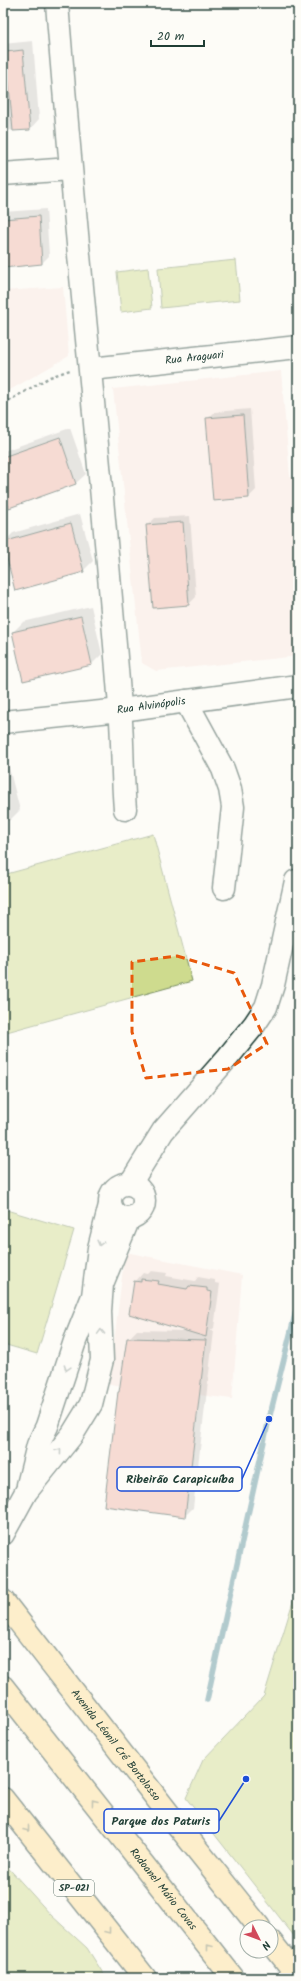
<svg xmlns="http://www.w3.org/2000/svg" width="301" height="1981" viewBox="0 0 301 1981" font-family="Kalam,sans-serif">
  <rect width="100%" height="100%" fill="#fdfcf7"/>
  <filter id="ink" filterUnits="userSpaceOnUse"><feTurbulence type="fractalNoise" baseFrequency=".025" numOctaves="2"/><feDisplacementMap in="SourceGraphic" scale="8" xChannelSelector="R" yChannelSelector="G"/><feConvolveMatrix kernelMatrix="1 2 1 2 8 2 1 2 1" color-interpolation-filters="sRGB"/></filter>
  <g filter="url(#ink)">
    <path fill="#f8e6df" d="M63,287L69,356L3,394V291Z
      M281,371L290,477H298V656L156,671L142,663L113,389Z
      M125,1252L242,1275L232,1399L109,1384Z"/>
    <path fill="#cedb8e" stroke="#768c61" d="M236,260L240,300L161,308L158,268Z
      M148,268L152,308L121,312L117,272Z
      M298,561V603L292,562Z
      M153,834L192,981L3,1033V875Z
      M3,1209L74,1230L37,1354L3,1344Z
      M298,1585V1941L186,1798L203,1760L264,1696Z
      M3,1862L51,1915L87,1948L106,1978H3Z"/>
    <path fill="#0003" d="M33,41L39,119L30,129L3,131V44Z
      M46,209L49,256L42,263L3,266V212Z
      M298,381V410H295L293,386Z
      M250,409L256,490L249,497L207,419L215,412Z
      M70,428L86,474L76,483L3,487L4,451Z
      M80,514L93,561L83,571L16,589L3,543L13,533Z
      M190,516L196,597L189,604L147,526L155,518Z
      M91,606L102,654L92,664L13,632L23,622Z
      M8,764L20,810L10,820L3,822V765Z
      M151,1271L167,1273L166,1276L195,1281L198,1277L215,1280V1283L220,1284L214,1328L210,1331H214L193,1508L185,1516L121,1391L128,1339L137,1330L187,1331L135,1282L143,1273L148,1274Z"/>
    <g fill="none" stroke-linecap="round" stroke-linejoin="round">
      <path stroke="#578e99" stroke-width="5.5" d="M207,1700L269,1419L298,1303"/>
    </g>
    <path fill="#edb3a7" stroke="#1f3d34" d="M23,50L30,130L13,131L6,52Z
      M39,216L42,264L3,268V219Z
      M243,415L249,498L213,501L206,418Z
      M60,437L76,484L9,508L3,490V457Z
      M183,522L189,605L153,608L146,525Z
      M71,523L84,572L15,591L3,542Z
      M81,616L92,665L23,681L12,632Z
      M141,1279L159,1281L158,1284L187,1289L189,1286L207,1288V1291L212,1292L206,1337L129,1314L134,1281L141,1282Z
      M127,1338L206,1340L185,1517L104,1506L118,1392H119Z"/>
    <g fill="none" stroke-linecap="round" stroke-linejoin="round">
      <g stroke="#1f3d34" stroke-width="25">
        <g id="minor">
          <path d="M57,3C75,238 102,472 120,707C123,741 122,775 125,809"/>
          <path d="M3,174L70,169"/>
          <path id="s1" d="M91,369L298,347"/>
          <path d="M186,701L223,769L230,789L233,807L224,888"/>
          <path id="s2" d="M3,722L121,710L298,686"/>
          <path d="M130,1184L163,1131L228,1057L254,1025L266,1007L273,985L296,881"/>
          <circle cx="127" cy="1201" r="17"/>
          <path d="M28,1485L38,1445L47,1426L75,1341L93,1296L99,1248L110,1205"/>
          <path d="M3,1534L26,1492L72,1435L91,1404L102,1360L100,1311L102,1284L129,1218"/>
        </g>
      </g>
      <g stroke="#1f3d34" stroke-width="25">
        <g id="major">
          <path id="s3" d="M3,1601L172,1818L259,1927"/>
          <path d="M271,1942L298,1976"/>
        </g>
      </g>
      <g stroke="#1f3d34" stroke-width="25">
        <g id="highway">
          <path id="s4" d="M3,1687L233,1978"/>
          <path d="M3,1799L145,1978"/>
        </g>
      </g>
      <path stroke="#1f3d34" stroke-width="2.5" stroke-dasharray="3 3" stroke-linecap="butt" d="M3,404L50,377L70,370"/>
      <use href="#minor" stroke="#fdfcf7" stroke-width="22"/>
      <use href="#major" stroke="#fdde96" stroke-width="22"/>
      <use href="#highway" stroke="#fdde96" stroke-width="22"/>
    </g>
    <defs><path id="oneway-chevron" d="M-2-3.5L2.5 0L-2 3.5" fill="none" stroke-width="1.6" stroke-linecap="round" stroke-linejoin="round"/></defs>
    <g stroke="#8e9c96">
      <use href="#oneway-chevron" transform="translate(100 1243) rotate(104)"/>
      <use href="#oneway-chevron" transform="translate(101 1332) rotate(-92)"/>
      <use href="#oneway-chevron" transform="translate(67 1368) rotate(108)"/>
      <use href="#oneway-chevron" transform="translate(59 1451) rotate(-51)"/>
    </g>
    <g stroke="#838560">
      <use href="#oneway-chevron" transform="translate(94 1802) rotate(-128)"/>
      <use href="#oneway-chevron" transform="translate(27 1829) rotate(52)"/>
      <use href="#oneway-chevron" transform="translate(108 1931) rotate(52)"/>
      <use href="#oneway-chevron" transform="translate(209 1947) rotate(-128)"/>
    </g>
  </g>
  <path d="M0 0H301V1981H0ZM177,956L234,973L267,1044L228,1069L146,1078L132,1032V962Z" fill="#fdfcf7" fill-opacity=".55" fill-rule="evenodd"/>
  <path fill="none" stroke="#e8590c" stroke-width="3" stroke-dasharray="8 5" stroke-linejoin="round" d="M177,956L234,973L267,1044L228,1069L146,1078L132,1032V962Z"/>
  <g text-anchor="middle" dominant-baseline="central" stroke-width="4" stroke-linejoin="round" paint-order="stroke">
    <rect fill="#fdfcf7" stroke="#62766e" stroke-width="1" x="54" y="1880" width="40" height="16" rx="3"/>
    <g font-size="10" font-weight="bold" fill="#1f3d34">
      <text x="74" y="1888">SP-021</text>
    </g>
    <g font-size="11" fill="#1f3d34" stroke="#fdfcf7">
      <text stroke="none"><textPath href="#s1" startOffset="104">Rua Araguari</textPath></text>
      <text stroke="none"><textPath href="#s2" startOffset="149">Rua Alvinópolis</textPath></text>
      <text stroke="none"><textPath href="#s3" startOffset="183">Avenida Léonil Cré Bortolosso</textPath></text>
      <text stroke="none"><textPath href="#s4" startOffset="258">Rodoanel Mário Covas</textPath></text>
    </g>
  </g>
  <path fill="none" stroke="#1d4ed8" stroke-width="1.5" d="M269 1419L242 1479M246 1779L219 1821"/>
  <g fill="#1d4ed8" stroke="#fdfcf7" stroke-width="1.5">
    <circle cx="269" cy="1419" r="4"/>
    <circle cx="246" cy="1779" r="4"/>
  </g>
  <g fill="#fdfcf7" stroke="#1d4ed8" stroke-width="1.5">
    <rect x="117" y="1467" width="125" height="24" rx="4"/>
    <rect x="104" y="1809" width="115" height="24" rx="4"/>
  </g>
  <g font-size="12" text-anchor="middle" font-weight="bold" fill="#1f3d34">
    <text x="180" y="1483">Ribeirão Carapicuíba</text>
    <text x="161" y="1825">Parque dos Paturis</text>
  </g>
  <rect width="301" height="1981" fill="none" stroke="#fdfcf7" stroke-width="16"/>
  <rect x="8" y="8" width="285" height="1965" fill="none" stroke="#1f3d34" stroke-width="1.5" filter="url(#ink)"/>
  <g transform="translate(259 1939) rotate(132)"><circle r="19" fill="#fdfcf7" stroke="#a4b0a9"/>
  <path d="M0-3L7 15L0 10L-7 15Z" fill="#d1495b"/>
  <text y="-6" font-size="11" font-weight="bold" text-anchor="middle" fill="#1f3d34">N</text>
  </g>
  <path d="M151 40v6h53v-6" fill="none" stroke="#1f3d34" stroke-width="2"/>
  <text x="157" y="40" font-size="12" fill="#1f3d34" stroke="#fdfcf7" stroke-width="3" paint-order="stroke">20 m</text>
</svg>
